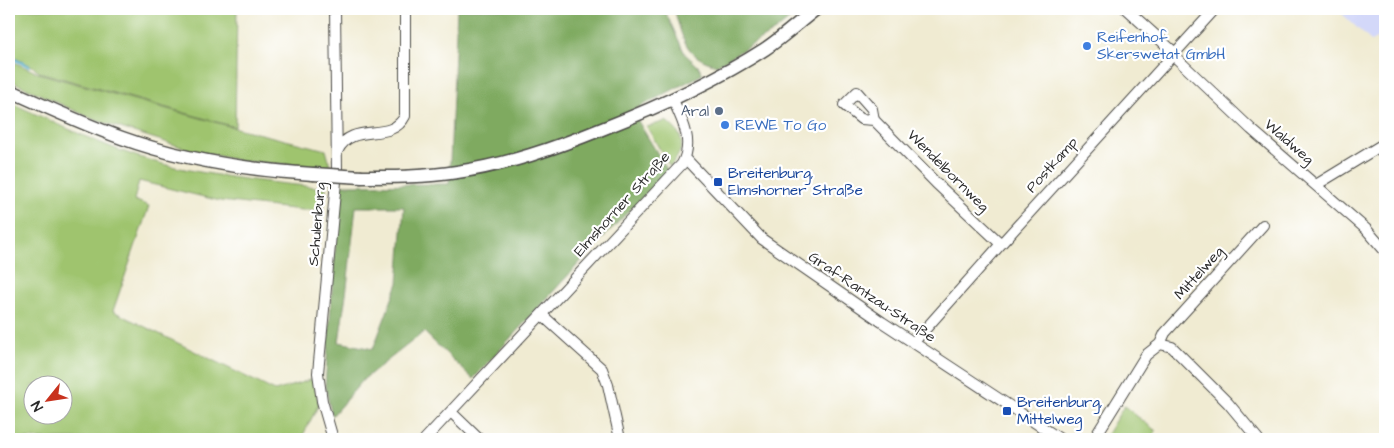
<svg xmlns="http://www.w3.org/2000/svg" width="1394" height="448" viewBox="0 0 1394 448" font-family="'Architects Daughter',sans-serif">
  <rect width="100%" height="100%" fill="#fff"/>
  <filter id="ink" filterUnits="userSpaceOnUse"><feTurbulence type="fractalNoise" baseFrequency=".02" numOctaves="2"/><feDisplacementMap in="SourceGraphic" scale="10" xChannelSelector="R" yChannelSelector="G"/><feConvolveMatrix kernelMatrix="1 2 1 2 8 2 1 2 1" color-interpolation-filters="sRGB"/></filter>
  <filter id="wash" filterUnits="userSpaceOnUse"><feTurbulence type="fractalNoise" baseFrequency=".0096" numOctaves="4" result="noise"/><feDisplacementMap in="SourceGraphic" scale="20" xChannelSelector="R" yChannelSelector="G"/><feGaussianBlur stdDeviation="1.12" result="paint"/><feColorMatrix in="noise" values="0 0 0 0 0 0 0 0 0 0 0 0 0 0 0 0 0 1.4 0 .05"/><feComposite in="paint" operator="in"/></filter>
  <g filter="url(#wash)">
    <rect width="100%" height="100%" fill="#f0ebd2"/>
    <path fill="#d3d8f9" d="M1337,9H1385V33L1371,41Z"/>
    <path fill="#9fc46e" stroke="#65784c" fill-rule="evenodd" d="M9,9H237L235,127L39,72L32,66L9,55Z
      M9,60L38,73L236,128L326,150L330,165L327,167L241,161L188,149L95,120L9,80Z
      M9,102C63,126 117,154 175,167C225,178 275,183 326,188L324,207L317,210H302L220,201L139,181L134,200L149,206L113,311L275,391L313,379L319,404L301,439H9ZM32,386H62V416H32Z
      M666,121C686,136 686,147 670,167L647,127Z
      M1124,406L1156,431L1150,439H1104Z"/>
    <path fill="#7faa61" stroke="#556a46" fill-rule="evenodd" d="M457,9H664L685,54L699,67L703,74L632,111L668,171L595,246L473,379L424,332L364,379L332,416L325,386L340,185L449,184ZM356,207H404L398,283L373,349L339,342L347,287Z
      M674,9H803L775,31L717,65C684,57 683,38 674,9Z"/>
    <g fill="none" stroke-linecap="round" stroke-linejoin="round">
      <path stroke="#4cadcb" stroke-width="3" d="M9,57L29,66"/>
    </g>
  </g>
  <g filter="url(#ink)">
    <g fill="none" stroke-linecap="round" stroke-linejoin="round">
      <g stroke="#494844" stroke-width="12">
        <path id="minor" d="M1126,9L1175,53
          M1173,55L1251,129L1366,229L1385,251
          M874,120L861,119L844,105L857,92L872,109L874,120L936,183L1001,244
          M338,150C352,121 391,144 405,116V9
          M685,158L762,239L882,322L1060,439
          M1316,185L1385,143
          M542,315L602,369L608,385L620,439
          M913,343L1001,244L1215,9
          M1160,344L1165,333L1263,225
          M451,412L479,439
          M333,439L322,401L318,373L337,171L335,9
          M425,439L682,164C694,142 683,121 673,100
          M1094,439L1146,355L1160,344L1172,347L1228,403L1258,439"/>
      </g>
      <g stroke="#494844" stroke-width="15">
        <path id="major" d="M9,90C46,107 83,124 122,138C183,160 249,170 313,174
          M362,177C394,177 425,177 457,172C507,165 555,148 602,129C658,107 714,82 765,49C783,37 799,22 816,9"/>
      </g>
      <use href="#minor" stroke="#fff" stroke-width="10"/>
      <use href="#major" stroke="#fff" stroke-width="12"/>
      <g stroke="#494844" stroke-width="15" stroke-linecap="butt">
        <path id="major-bridge" d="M313,174L362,177"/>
      </g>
      <use href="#major-bridge" stroke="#fff" stroke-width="12"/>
    </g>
  </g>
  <g fill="#3f7fe0" stroke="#fff" stroke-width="2">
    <circle cx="1087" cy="46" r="5"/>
    <circle cx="725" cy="125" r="5"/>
  </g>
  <circle fill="#5c6f8a" stroke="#fff" stroke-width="2" cx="719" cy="111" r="5"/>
  <g fill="#1a4fb4" stroke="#fff" stroke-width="2">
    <rect x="713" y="177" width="10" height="10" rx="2.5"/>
    <rect x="1002" y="406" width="10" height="10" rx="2.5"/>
  </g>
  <g text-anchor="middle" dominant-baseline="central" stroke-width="4.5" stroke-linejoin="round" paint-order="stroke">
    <g font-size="15" fill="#366cbe" stroke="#fff" text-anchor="start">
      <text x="1097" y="37">Reifenhof<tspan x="1097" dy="17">Skerswetat GmbH</tspan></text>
      <text x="735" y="125">REWE To Go</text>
    </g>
    <g font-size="15" fill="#4e5e75" stroke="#fff" text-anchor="end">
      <text x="709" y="111">Aral</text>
    </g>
    <g font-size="15" fill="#2b2b2b" stroke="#fff">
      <text transform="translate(1289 142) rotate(41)">Waldweg</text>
      <text transform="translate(1052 165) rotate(-48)">Postkamp</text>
      <text transform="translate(948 171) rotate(45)">Wendelbornweg</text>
      <text transform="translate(622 204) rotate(-48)">Elmshorner Straße</text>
      <text transform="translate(317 224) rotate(-85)">Schulenburg</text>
      <text transform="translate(1199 273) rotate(-48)">Mittelweg</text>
      <text transform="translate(872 297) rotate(34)">Graf-Rantzau-Straße</text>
    </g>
    <g font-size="15" fill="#164399" stroke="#fff" text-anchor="start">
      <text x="728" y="173">Breitenburg,<tspan x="728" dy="17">Elmshorner Straße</tspan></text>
      <text x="1017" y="402">Breitenburg,<tspan x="1017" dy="17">Mittelweg</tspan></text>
    </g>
  </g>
  <rect width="1394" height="448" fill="none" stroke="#fff" stroke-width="30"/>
  <g transform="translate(48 400) rotate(240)"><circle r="24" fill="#ffffff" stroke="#aaaaaa"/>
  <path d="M0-4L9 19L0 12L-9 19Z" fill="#c8321e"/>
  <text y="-8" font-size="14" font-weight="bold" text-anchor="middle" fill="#2b2b2b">N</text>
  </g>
</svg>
